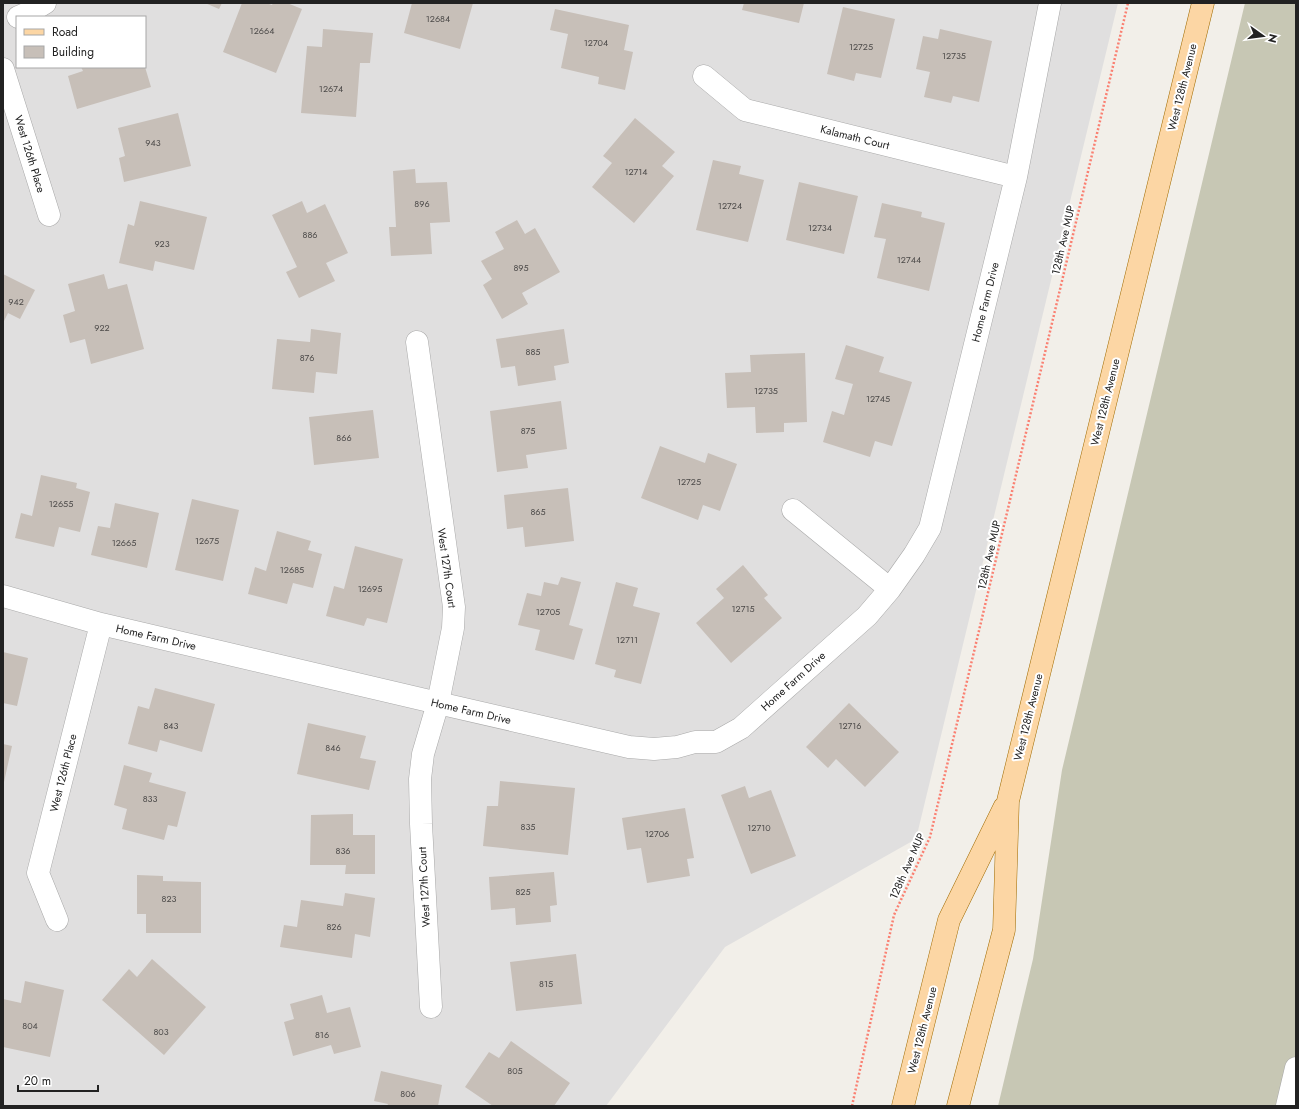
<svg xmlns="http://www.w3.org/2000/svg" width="1299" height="1109" viewBox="0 0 1299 1109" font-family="Jost,sans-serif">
  <rect width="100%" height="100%" fill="#f2efe9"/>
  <path fill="#e0dfdf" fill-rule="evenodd" d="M3,3H1118L916,839L725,947L606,1106H3ZM17,17H145V67H17Z"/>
  <path fill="#c7c7b4" d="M1245,3H1296V1106H998L1033,959L1062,770Z"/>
  <path fill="#c7bfb8" d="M205,3H222L219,9Z
    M242,3H266L272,5L273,3H287L302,9L276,73L223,52Z
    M412,3H473L460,49L404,33Z
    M744,3H804L799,23L742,10Z
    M843,7L895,19L881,78L856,73L854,81L827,74Z
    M555,9L629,25L624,50L633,52L625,90L598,84L599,77L561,68L568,34L550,30Z
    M323,29L373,33L370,63H360L356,117L301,113L307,46L322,47Z
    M940,29L992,41L979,102L953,96L951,103L924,97L930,72L916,69L923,36L938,39Z
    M81,67H145L151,87L77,109L68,76L83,71Z
    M178,113L191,166L124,182L119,158L125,156L118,128Z
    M635,118L675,152L662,166L674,176L634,223L592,187L612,163L603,156Z
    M713,160L741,166L739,174L764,180L748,242L696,230Z
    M415,169L416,183L447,182L450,222L430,223L432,254L391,256L389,227H396L393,171Z
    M799,182L858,196L844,254L786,240Z
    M140,201L207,217L194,270L155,261L153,271L119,263L128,224L134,226Z
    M302,201L307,213L325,204L348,253L326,263L335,281L299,298L286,272L297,267L272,215Z
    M882,203L922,212L921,217L945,223L929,291L877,278L886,239L874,237Z
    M517,220L525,234L535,228L560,272L522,293L528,304L502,319L483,285L492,279L481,261L504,249L495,232Z
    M3,274L35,290L20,319L8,313L3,323Z
    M104,274L108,289L127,284L144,349L91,364L85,339L70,343L63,315L75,311L68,284Z
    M311,329L341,333L337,374L316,372L314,393L272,389L277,339L310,342Z
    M564,329L569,363L554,366L556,380L518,386L515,366L501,368L496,339Z
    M846,345L884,357L879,372L912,382L892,446L875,441L870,457L823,442L832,411L844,415L853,384L835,379Z
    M805,353L807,422L784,423V432L756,433L755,407L727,408L725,373L751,372L750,355Z
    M561,401L567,449L526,455L528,468L497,472L490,411Z
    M373,410L379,458L314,465L309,417Z
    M660,446L705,463L708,453L737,464L720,511L703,505L698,520L641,498Z
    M41,475L77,483L76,488L90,492L80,532L59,527L54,547L15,538L21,513L32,516Z
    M568,488L574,541L525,547L523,527L507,529L504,495Z
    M192,499L239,510L223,581L175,570Z
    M115,503L159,513L147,568L91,555L98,526L110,528Z
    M277,531L311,541L308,550L322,554L313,588L293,583L287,604L248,594L255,567L266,571Z
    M355,546L403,559L387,623L367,618L364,626L326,616L334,586L344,589Z
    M743,565L768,595L764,598L782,618L731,663L696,623L724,598L716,589Z
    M561,577L581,582L569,625L583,629L574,660L535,650L540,630L518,625L527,593L541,596L544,582L558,585Z
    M616,582L638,588L633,606L660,613L641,684L614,677L616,670L595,664Z
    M3,652L28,658L17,706L3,703Z
    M155,688L215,704L202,752L160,740L157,752L128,744L138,706L149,709Z
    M849,703L899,752L865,787L836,759L828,768L806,747Z
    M308,723L366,736L360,758L376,761L369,790L297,774Z
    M3,744L12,746L4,782L3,781Z
    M124,765L152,773L149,782L186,792L177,827L168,825L164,840L122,829L127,809L114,805Z
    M500,781L575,788L568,855L483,846L487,806H498Z
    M745,786L749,798L771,790L796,856L751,874L721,795Z
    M685,808L694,858L687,859L690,876L647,883L641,848L627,850L622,818Z
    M353,814V835H375V874H345L346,865H310L311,815Z
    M554,872L557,905L550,906L551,922L516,925L515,908L491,910L489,877Z
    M137,875L163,876V881L201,882V933H146V914H137Z
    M345,893L375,898L370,937L355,934L352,958L280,947L284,925L297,927L301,900L343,906Z
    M576,954L582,1004L516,1011L510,962Z
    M152,959L206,1007L164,1055L102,1000L129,969L137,977Z
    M25,981L64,990L50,1057L3,1047V999L21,1003Z
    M322,995L327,1013L350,1007L361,1047L334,1054L331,1045L293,1056L284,1022L294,1019L290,1004Z
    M511,1041L570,1083L554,1106H493L465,1087L489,1052L499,1058Z
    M381,1071L442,1085L438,1106H387L388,1104L374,1101Z"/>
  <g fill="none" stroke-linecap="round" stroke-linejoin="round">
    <g stroke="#a9a9a9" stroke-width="23">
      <path id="minor" d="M18,17L32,11L45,3
        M3,69L49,215
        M704,76L745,110L1016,177
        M417,342L454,607L453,628L438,703L423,754L420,779L421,824L431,1007
        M793,510L890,589
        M3,596L101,624L438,703L629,747L654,749L677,747L695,742H716L741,728L867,616L890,589L914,555L930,528L1016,177L1050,3
        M57,920L38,873L101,624
        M1287,1106L1296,1068"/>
    </g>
    <g stroke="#a06b00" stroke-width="23">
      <path id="major" d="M903,1106L949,920L1004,808
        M958,1106L1004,930L1008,801L1203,3"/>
    </g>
    <path stroke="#fa8072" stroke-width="2.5" stroke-dasharray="2 2" stroke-linecap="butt" d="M852,1106L894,915L930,837L1128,3"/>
    <use href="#minor" stroke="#fff" stroke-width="22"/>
    <use href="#major" stroke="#fcd6a4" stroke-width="22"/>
  </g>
  <g text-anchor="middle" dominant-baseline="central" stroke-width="4" stroke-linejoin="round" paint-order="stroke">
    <g font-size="9" fill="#4b4948">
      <text x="438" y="18">12684</text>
      <text x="262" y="30">12664</text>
      <text x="596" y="42">12704</text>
      <text x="861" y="46">12725</text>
      <text x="954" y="55">12735</text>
      <text x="331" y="88">12674</text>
      <text x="153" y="142">943</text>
      <text x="636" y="171">12714</text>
      <text x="422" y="203">896</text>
      <text x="730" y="205">12724</text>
      <text x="820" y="227">12734</text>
      <text x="310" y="234">886</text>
      <text x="162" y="243">923</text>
      <text x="909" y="259">12744</text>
      <text x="521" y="267">895</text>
      <text x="16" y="301">942</text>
      <text x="102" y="327">922</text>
      <text x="533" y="351">885</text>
      <text x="307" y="357">876</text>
      <text x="766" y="390">12735</text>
      <text x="878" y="398">12745</text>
      <text x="528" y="430">875</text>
      <text x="344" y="437">866</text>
      <text x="689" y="481">12725</text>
      <text x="61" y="503">12655</text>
      <text x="538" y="511">865</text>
      <text x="207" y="540">12675</text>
      <text x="124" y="542">12665</text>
      <text x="292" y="569">12685</text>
      <text x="370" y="588">12695</text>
      <text x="743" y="608">12715</text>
      <text x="548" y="611">12705</text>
      <text x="627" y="639">12711</text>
      <text x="171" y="725">843</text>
      <text x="850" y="725">12716</text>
      <text x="333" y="747">846</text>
      <text x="150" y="798">833</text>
      <text x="528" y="826">835</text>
      <text x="759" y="827">12710</text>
      <text x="657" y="833">12706</text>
      <text x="343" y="850">836</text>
      <text x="523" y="891">825</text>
      <text x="169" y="898">823</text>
      <text x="334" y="926">826</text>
      <text x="546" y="983">815</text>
      <text x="30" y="1025">804</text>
      <text x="161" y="1031">803</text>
      <text x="322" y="1034">816</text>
      <text x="515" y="1070">805</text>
      <text x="408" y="1093">806</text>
    </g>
    <g font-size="11" fill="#222" stroke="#fff">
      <text transform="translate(1182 87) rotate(-76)">West 128th Avenue</text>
      <text transform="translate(855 137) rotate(14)">Kalamath Court</text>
      <text transform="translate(30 154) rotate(73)">West 126th Place</text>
      <text transform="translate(1063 240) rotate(-77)">128th Ave MUP</text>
      <text transform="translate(985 302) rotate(-76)">Home Farm Drive</text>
      <text transform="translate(1105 402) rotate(-76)">West 128th Avenue</text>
      <text transform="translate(989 555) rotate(-77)">128th Ave MUP</text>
      <text transform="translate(447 568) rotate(82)">West 127th Court</text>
      <text transform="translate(156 637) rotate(13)">Home Farm Drive</text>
      <text transform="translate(793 681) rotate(-42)">Home Farm Drive</text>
      <text transform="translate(471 711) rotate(13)">Home Farm Drive</text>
      <text transform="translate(1028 717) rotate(-76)">West 128th Avenue</text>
      <text transform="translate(63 773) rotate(-76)">West 126th Place</text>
      <text transform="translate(907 866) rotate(-66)">128th Ave MUP</text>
      <text transform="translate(424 887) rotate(-93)">West 127th Court</text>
      <text transform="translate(922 1030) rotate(-76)">West 128th Avenue</text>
    </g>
  </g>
  <rect width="1299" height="1109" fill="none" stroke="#222222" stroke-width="8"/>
  <rect x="16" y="16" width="130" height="52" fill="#ffffff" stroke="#a7a7a7"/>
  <rect x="24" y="29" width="20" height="6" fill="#fcd6a4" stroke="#a7a7a7"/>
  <text x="52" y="36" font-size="12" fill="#222222">Road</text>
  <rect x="24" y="46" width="20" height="12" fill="#c7bfb8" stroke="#a7a7a7"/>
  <text x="52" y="56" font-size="12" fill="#222222">Building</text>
  <g transform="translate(1263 36) rotate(104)" stroke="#ffffff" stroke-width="3" paint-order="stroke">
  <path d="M0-3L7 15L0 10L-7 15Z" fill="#222222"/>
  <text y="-6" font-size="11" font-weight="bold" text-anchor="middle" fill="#222222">N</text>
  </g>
  <path d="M18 1085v6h80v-6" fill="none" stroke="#222222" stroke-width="2"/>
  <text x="24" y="1085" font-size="12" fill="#222222" stroke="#ffffff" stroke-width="3" paint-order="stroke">20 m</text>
</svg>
